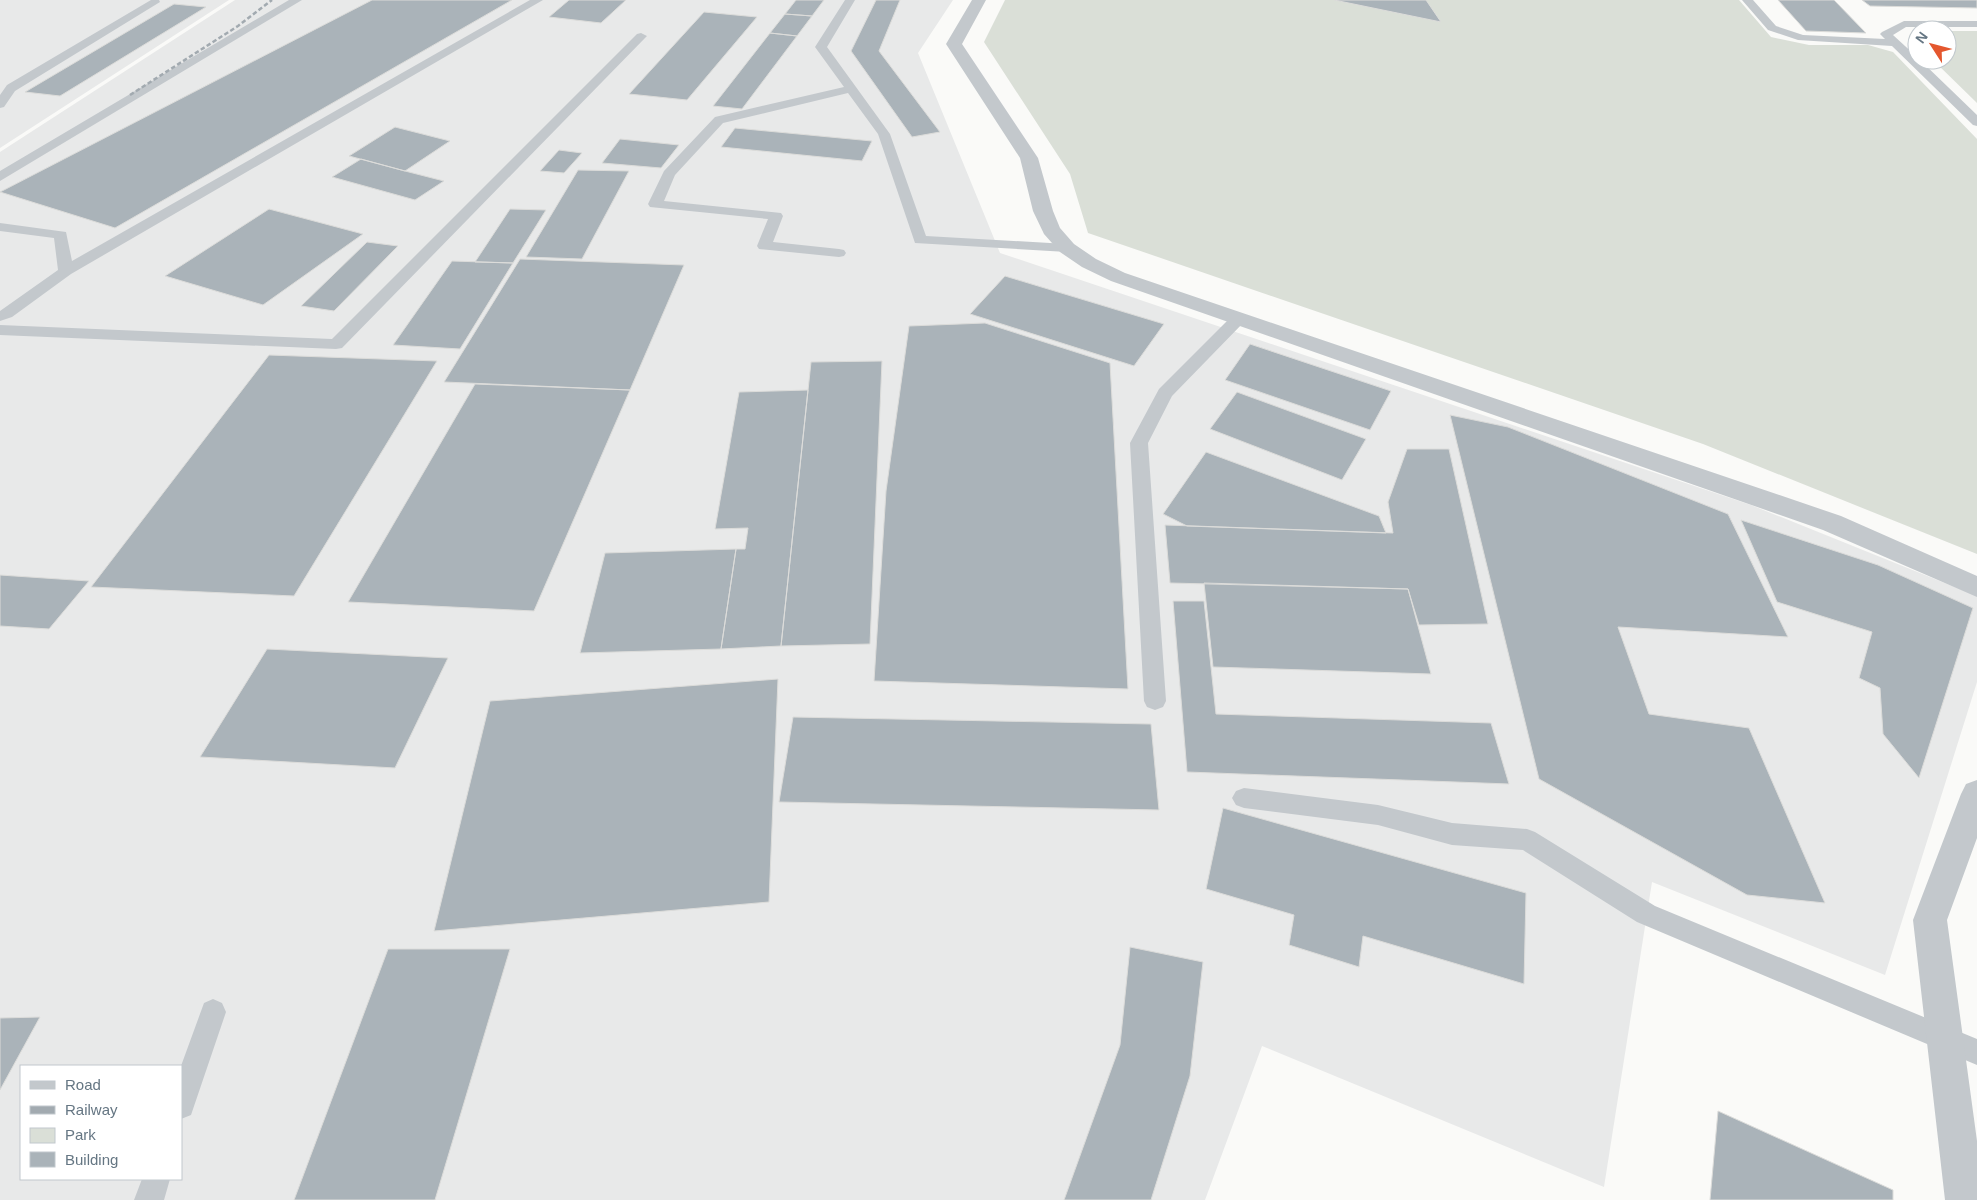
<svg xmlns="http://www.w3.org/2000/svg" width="1977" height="1200" viewBox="0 0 1977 1200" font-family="Helvetica,sans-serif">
  <rect width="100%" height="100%" fill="#fafaf8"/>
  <path fill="#e8e9e9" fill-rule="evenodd" d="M0,0H229L0,148Z
    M235,0H953L918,53L1000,253L1751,505L1977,596V682L1885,975L1652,882L1604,1187L1262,1046L1205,1200H0V152ZM21,1066H181V1179H21Z"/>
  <path fill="#dadfd7" d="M1005,0H1739L1771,37L1809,45H1868L1893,52L1977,139V554L1703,444L1088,233L1070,174L984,42Z
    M1947,31H1977V103L1933,60H1947Z"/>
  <path fill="#aab3b9" stroke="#dcdcda" d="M372,0H512L115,228L0,192Z
    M569,0H626L601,23L549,17Z
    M796,0H824L812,16L785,14Z
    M876,0H900L879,51L940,132L912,137L851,51Z
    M1334,0H1426L1441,22Z
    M1778,0H1834L1866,33L1806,31Z
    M1862,0H1977V8L1870,6Z
    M174,4L206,7L60,96L25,92Z
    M704,12L757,17L687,100L629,94Z
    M785,14L812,16L797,36L770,33Z
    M770,33L797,36L742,109L713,106Z
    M395,127L450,141L405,171L349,156Z
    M735,128L872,141L862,161L721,147Z
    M620,139L679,145L661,168L602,163Z
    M559,150L582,153L564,173L540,171Z
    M361,159L405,171L444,181L415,200L332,177Z
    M578,170L629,171L582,259L526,257Z
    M269,209L363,234L263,305L165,276Z
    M510,209L546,210L513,263L475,262Z
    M367,242L398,246L334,311L301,306Z
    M520,259L684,265L630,390L444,382Z
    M452,261L513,263L460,349L393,345Z
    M1005,276L1164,324L1134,366L970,314Z
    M985,323L1110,363L1128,689L874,681L886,491L909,326Z
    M1250,344L1391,391L1370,430L1225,380Z
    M269,355L437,361L294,596L91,587Z
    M882,361L870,644L781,646L811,362Z
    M475,384L630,390L534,611L348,602Z
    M808,390L781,646L721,649L736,549H745L748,528L715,529L739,392Z
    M1237,392L1366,439L1342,480L1210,429Z
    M1450,415L1508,427L1728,514L1788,637L1618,627L1649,714L1749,728L1825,903L1747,895L1539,779Z
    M1407,449H1449L1488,624L1419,625L1408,589L1170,583L1165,525L1393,533L1388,502Z
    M1206,452L1379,516L1386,533L1187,526L1163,514Z
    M1741,520L1878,565L1973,608L1919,778L1883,734L1880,688L1859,678L1872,632L1777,602Z
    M736,549L721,649L580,653L605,553Z
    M0,575L89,581L49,629L0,626Z
    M1204,583L1408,589L1431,674L1213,667Z
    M1173,601H1204L1216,714L1491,723L1509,784L1187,772Z
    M267,649L448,658L395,768L200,757Z
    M778,679L769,902L434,931L490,701Z
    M793,717L1151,724L1159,810L779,802Z
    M1223,808L1526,893L1524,984L1363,936L1359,967L1289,945L1294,915L1206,889Z
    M1130,947L1203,962L1190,1076L1151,1200H1064L1120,1045Z
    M388,949H510L435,1200H294Z
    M40,1017L0,1090V1018Z
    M1718,1111L1893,1190V1200H1710Z"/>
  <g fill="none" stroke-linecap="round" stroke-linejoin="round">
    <path fill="#c3c8cc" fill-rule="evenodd" d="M151,0H159L160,2L15,91L4,107L0,108V95L7,85Z
      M289,0H302L0,181V171Z
      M530,0H543L71,274L12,317L0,321V311L58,270L54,238L0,231V223L66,232L72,261Z
      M845,0H855L827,47L890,134L926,236L1067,244L1072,245L1074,248L1072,251L1067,252L915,243L878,134L848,93L723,123L675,175L664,201L781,213L783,216L773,242L839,249L844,250L846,253L844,256L839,257L759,249L757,246L768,219L650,207L648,204L664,171L715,117L844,87L815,47Z
      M1742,0H1753L1776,26L1803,35L1885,39L1880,34L1882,32L1904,21H1977V27H1906L1893,35L1917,57V60H1920L1977,115V126L1973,125L1892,46L1798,40L1768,30Z
      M641,33L647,36L645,38L342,348L336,349L0,335V325L332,339L637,34Z
      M1239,313L1245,315L1247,318L1245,321L1172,396L1148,443L1166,701L1163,707L1155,710L1147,707L1144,701L1130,443L1159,389L1233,315Z
      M1244,788L1378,805L1452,823L1527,829L1535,832L1655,906L1977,1039V1065L1637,922L1523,850L1452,845L1378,825L1244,808L1236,805L1232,798L1236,791Z
      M213,999L222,1003L226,1012L191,1115L181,1119V1066L204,1003Z
      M142,1179H170L164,1200H134Z"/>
    <path fill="#c3c8cc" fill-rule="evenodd" d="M972,0H986L962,44L1038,158L1053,211L1060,228L1074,244L1096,259L1125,273L1841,516L1977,576V597L1823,530L1111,281L1082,267L1060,252L1044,234L1033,211L1020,158L946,44Z
      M1977,780V838L1947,920L1977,1141V1200H1945L1913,920L1961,794L1966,784Z"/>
    <path stroke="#a2aab0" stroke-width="2.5" stroke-dasharray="4.5 2.5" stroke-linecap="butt" d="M130,95L238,26L272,0"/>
  </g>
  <rect x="20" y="1065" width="162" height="115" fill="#ffffff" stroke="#c1c8cd"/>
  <rect x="30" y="1081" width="25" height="8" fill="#c3c8cc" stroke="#c1c8cd"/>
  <text x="65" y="1090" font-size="15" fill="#657683">Road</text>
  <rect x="30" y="1106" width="25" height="8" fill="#a2aab0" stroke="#c1c8cd"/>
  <text x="65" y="1115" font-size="15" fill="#657683">Railway</text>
  <rect x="30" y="1128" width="25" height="15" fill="#dadfd7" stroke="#c1c8cd"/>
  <text x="65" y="1140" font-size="15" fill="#657683">Park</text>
  <rect x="30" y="1152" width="25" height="15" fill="#aab3b9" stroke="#c1c8cd"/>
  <text x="65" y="1165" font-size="15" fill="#657683">Building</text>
  <g transform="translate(1932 45) rotate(306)"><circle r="24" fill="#ffffff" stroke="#c1c8cd"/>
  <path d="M0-4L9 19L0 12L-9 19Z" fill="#e4572e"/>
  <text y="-8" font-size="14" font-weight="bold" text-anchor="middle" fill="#657683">N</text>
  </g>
</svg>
